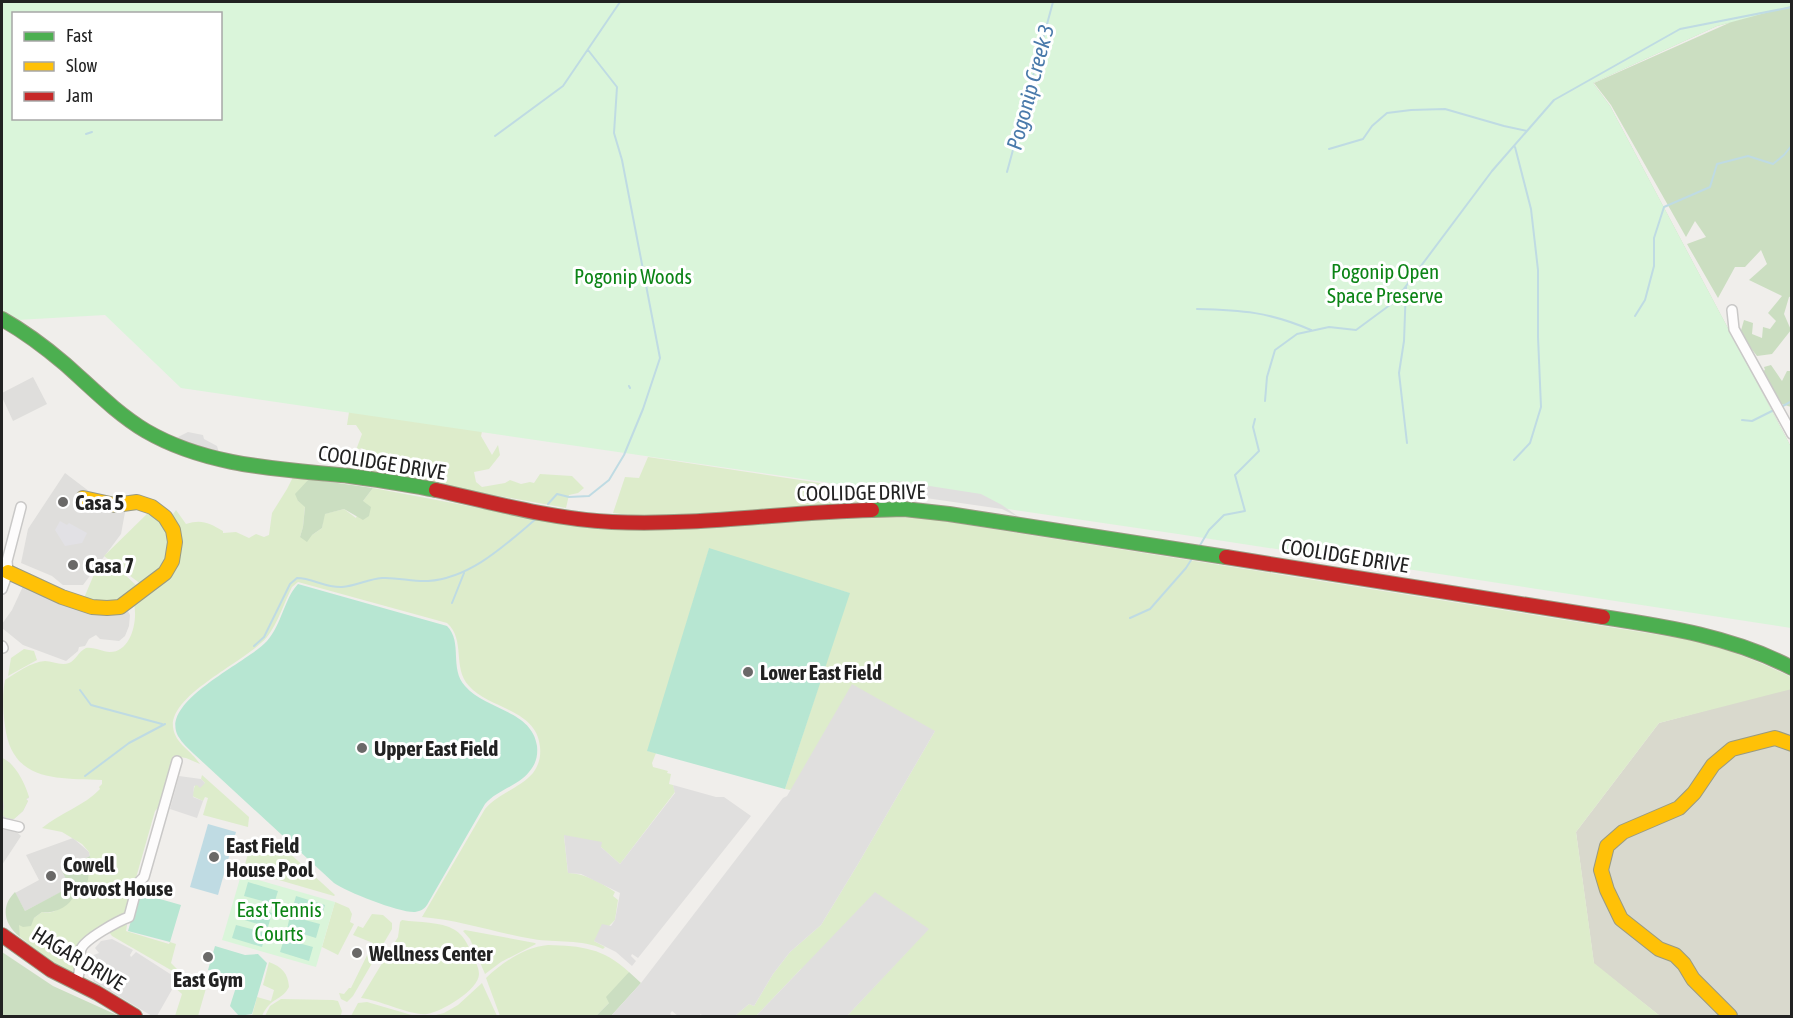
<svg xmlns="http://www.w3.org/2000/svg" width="1793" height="1018" viewBox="0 0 1793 1018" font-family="'Asap Condensed',sans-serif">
  <rect width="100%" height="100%" fill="#f0eeeb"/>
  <path fill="#dfdedc" d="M33,377L47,404L13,421L2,397V393Z
    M65,473L90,492L126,507L121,534L83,585H63L52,576L21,563L28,529Z
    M25,582L68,603L126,607L130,615L129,626L125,636L119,641L100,639L96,635L89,639L85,646L79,647L78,651L66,661L23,645L2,628V624L12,610Z
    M2,758L10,763L22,781L29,798L26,799L28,801L23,811L8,824L21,836L2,865Z
    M73,838L89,852L90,856L63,871L71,887L25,911L15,893L39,880L26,855Z"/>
  <path fill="#d9d9cd" d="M1786,689H1791V1016H1660L1594,964L1576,832L1659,723Z"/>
  <path fill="#ddeccb" d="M351,399L483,427L481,436L492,455L498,445L500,455L489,469L474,472L476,482L482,487L505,483L510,480L521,484L530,482L534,483L540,474L572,476L584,488L578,493L569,495L566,508L350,469L359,461L373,459L362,448L356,450L362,434L356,425H347Z
    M648,457L887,493L888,500L689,515L639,516L613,513L625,477L639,478Z
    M293,477L309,479L298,501L305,506L303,527L300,537L312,535L322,528L324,514L344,509L356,518L363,501L373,488L553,522L630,530L708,528L862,516L924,518L1685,639C1722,647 1757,660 1791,677L1792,689L1659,723L1576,832L1594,963L1660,1016H847L928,929L801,969L756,1016H735L749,1004L754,1006L773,974L790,952L821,925L858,864L935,731L790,790L785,789L849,593L709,549L648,751L656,753L652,763L653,767L668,771L667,773L671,774L669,784L673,785L675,792L620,864L601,847L564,836L568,873C585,873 601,883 615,892L613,896L618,900L615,920L594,941L605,947L603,949C582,939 556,943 533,939C496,933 460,920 422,917L485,809C499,793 520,788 533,773C539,765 541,756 540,747C537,709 489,709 469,686C452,668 466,640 447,623L298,582L292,587C284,603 278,623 267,637C246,662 170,694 173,727C175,744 192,751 200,764L186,758L173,756L161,805L155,811L126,913L83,941L76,972C55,969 36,949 20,937L18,924L34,918L42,912C60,916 69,898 83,890L91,862L89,852L82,844L62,832L42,828C60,813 84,806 100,789L99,787L102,784V780C58,778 12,783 5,726C3,711 2,696 5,680C16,673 31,662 45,661C52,661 61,666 69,663C75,661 79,651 86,648C95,647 102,652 110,652C132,652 139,617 133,601L169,572L171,517L176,510L186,524C202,519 209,523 223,531V533L236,532L249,538L256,534L264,537L269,535L272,513L287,489Z
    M151,510L169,526L170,560L142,585L104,556Z
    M101,562L122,572L138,587L117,605L84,598L95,572Z
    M24,649L34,651L37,660L8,676L11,658Z
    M2,758C15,763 25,783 29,797L26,799L28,801L23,811L14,819L6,818L3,815L4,806L2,794Z
    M202,775L249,817L248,827L203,815L208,798L205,797L203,801L192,796L195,785L205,783L201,779Z
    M273,838L335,895L334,896L245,870L244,868L252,839L263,848Z
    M335,902L349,908L352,914L350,922L354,924L338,955L322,947Z
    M372,914L383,915L392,923V929L353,996L347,1002L341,999L339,993L344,994L349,988H351L373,943L353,935L358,926L363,928Z
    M402,920C419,923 440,921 455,930C464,936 467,943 471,952C474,959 479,967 479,974C479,990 441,1012 427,1014C411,1016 380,1000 361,998L398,937L400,922Z
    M123,924L127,925L126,931L169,944L170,942L176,944L171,963L188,980L112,936L109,932Z
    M465,930L535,943L536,944L501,962L485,974L470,939L463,931Z
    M548,945C582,946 603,948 629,972L609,1003L596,1016H500L486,978C503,962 525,947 548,945Z
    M269,962C282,967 288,973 289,987C281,1002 271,996 262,1016H249H252L257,997L271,1001L274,990L263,985Z
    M178,978L186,983L209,978L198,1016H175L182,994L173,986Z
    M482,983L497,1016H432L444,1013L458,1005Z
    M281,999L333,1000L338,1001L342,1011L341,1015L265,1016L270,1006Z
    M367,1002L415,1016H351L358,1003Z"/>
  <path fill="#cbdec1" d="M1791,2L1792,296L1789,297L1784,314L1791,330L1772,354L1757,356L1740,334L1744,320L1753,323L1752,334L1762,338L1763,327L1770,329L1776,321L1768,313L1782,296L1749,280L1767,264L1761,250L1745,267H1735L1718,298L1687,244L1706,237L1695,221L1686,237L1611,105L1594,83L1729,23L1717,26L1593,83L1610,106L1791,447L1331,144Z
    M1771,365L1782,381L1787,371H1791V407L1779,403L1755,374L1765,370L1764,367Z
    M309,479L373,488L363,501L371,507L369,516L363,520L344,509L325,514L322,528L312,535L307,542L300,537L303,527L305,507L298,501L295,494Z
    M90,856L91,862L87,870C92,881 83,890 74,895C70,907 53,914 42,912L34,918L31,926L23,927L19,925L20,937C4,924 0,907 15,892L25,911L70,887L62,871Z
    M2,952L53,986L119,1016H2Z
    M629,972L641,983L611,1016H596L609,1003L606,997Z"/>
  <path fill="#daf5da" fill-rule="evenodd" d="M2,2H1791V6L1717,26L1593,83L1610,106L1791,447V628L1178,534L181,388L105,315L17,320L2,312ZM14,14H220V118H14Z
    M241,875L335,902L316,967L222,940Z"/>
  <path fill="#b7e6d2" d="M709,548L850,593L785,789L647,751Z
    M298,584L447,626C463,642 449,668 465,686C485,710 532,710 537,746C538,756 536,764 529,772C518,786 497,790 485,804L427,905C424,909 421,911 415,912C400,913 347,892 334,883L194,754C188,748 182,743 178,736C159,701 247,663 267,641C282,624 284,599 298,584Z
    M248,882L278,891L274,904L244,896Z
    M139,893L181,905L170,942L128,931Z
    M296,896L325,905L321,918L292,910Z
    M242,904L272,913L268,927L238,918Z
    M290,916L320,924L316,938L287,929Z
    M236,925L266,933L262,947L232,938Z
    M284,939L313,947L309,961L280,952Z
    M215,946L245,955L258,954L267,963L252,1014L239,1016L230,1006L237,984L210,975L211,971L208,970Z"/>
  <path fill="#e0dfde" d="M188,432L203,435L204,439L217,446L219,453L174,439Z
    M891,480L981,494L1002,505L1020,518L1002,509L905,495L888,500V487Z
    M852,684L935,731L858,864L821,925L790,952L773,974L754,1006L749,1004L735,1016H704L700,1014V1016H678L672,1011L670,1014L673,1016H611L641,983L783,798L787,796Z
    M179,776L201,779L205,783L200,788L197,785L194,786L193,797L203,801L197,818L170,809Z
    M673,785L716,797H724L751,816L638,958L632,954L631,956L636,961L632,966L616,952L594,941L602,924L611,926L615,920L620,893L581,874L568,873L564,835L602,842L601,847L620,864L675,793Z
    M875,892L929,929L847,1016H756Z
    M112,939L133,950L130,955L131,957L136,952L178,979L157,1016H152L93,981L96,976L89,974L91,956L99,953L95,948L101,941Z"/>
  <path fill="#e2e1e5" d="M60,521L67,525L69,523L87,533L82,543L65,546L55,530Z"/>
  <path fill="#bfdbe3" d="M208,824L236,832L218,895L190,887Z"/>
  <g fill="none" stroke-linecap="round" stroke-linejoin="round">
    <path stroke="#bfdbe3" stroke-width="2" d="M86,134L92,132
      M495,136L563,86L620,2
      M1329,149L1363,139L1372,126L1387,113L1411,110L1445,109L1504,126L1527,131
      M1007,172L1053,2
      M1406,287L1404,341L1399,373L1407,443
      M1197,309C1242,310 1269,312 1311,330
      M1635,316L1645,300L1654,266V238L1664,207L1710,187L1717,164L1748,156L1773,164L1784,155L1792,145
      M629,386L630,388
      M1265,401L1267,377L1275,350L1297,334L1329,327L1356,330L1394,302L1492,171L1554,100L1680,29L1792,7
      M1781,407L1792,401
      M1742,420L1752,421L1776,409
      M1514,460L1530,443L1541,407L1538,337V270L1531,209L1515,147
      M548,504L557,494L569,497L589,496L609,480L624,455L643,409L660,358L622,160L614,133L617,87L588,50
      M1199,547L1209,530L1224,515L1245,511L1235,475L1259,451L1253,427L1255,419
      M452,603L464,573
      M1130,618L1150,609L1186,568L1193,557
      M254,646L264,637L290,584L297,578C312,578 326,588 342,587C356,586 368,579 382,578C397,577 413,582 428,581C471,578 505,545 537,518
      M80,690L91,705L162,724
      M85,776L129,743L165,724"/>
    <g stroke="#c9c8c7" stroke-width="12">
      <path id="street" d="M1732,310L1734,329L1792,434
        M2,589L8,572L7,561L21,507
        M2,646L3,648
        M2,823L19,827
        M76,982C83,969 77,961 81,949C85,939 118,921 129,917L138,883L144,877L177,761"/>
    </g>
    <g stroke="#999a82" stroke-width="16">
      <path id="fast" d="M2,319C25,332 45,347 65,364C91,387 116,413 146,431C208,467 281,469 350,476C379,480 408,484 436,490
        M872,510L904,509L949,514L1226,557
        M1603,617C1668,627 1733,637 1792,668"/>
    </g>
    <g stroke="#999a82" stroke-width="16">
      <path id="slow" d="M8,572L62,597L92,607L107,608L120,607L165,573L172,561L175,542L173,530L165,517L152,507L137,502L115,505L83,498
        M1730,1016L1693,979L1684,964L1675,955L1659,949L1621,919L1607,890L1601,870L1607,846L1623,832L1679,808L1694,793L1713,765L1732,749L1775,738L1792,744"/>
    </g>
    <g stroke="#999a82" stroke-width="16">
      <path id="jam" d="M436,490C494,503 552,519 612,522C699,526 785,512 872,510
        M1226,557L1603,617
        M2,935L51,970L97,993L135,1016"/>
    </g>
    <use href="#street" stroke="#fdfcfc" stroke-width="9"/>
    <use href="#fast" stroke="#4caf50" stroke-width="14"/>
    <use href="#slow" stroke="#ffc107" stroke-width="14"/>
    <use href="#jam" stroke="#c62828" stroke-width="14"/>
  </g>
  <g fill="#6a6968" stroke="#fff" stroke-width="2">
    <circle cx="63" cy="502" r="6"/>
    <circle cx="73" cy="565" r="6"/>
    <circle cx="748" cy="672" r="6"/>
    <circle cx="362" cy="748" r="6"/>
    <circle cx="214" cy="857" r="6"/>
    <circle cx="51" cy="876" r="6"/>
    <circle cx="357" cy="953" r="6"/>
    <circle cx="208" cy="957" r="6"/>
  </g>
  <g text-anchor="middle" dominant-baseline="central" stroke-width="6" stroke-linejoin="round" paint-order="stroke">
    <g font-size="21" fill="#0c8416" stroke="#fff">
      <text x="1385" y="271">Pogonip Open<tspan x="1385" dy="24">Space Preserve</tspan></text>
      <text x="633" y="276">Pogonip Woods</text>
      <text x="279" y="909">East Tennis<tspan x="279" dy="24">Courts</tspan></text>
    </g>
    <g font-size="21" fill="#222" stroke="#fff">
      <text transform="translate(382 462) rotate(9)">COOLIDGE DRIVE</text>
      <text transform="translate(861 492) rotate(-1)">COOLIDGE DRIVE</text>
      <text transform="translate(1345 555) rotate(9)">COOLIDGE DRIVE</text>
      <text transform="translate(79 958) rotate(31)">HAGAR DRIVE</text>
    </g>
    <g font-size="21" font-weight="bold" fill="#222" stroke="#fff" text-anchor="start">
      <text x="75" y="502">Casa 5</text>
      <text x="85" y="565">Casa 7</text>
      <text x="760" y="672">Lower East Field</text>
      <text x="374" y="748">Upper East Field</text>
      <text x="226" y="845">East Field<tspan x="226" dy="24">House Pool</tspan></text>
      <text x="63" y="864">Cowell<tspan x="63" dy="24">Provost House</tspan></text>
      <text x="369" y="953">Wellness Center</text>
      <text x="208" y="979" text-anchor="middle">East Gym</text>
    </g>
    <g font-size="22" font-style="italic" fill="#4a7aab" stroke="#fff">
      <text transform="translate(1030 87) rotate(-75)">Pogonip Creek 3</text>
    </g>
  </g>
  <rect width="1793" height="1018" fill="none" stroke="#222222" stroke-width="6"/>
  <rect x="12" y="12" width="210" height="108" fill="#ffffff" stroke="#a7a7a7" stroke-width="1.5"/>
  <rect x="24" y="32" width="30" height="9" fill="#4caf50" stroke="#a7a7a7" stroke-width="1.5"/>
  <text x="66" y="42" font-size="18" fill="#222222">Fast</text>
  <rect x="24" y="62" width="30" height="9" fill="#ffc107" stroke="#a7a7a7" stroke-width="1.5"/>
  <text x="66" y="72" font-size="18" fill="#222222">Slow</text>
  <rect x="24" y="92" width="30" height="9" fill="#c62828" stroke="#a7a7a7" stroke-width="1.5"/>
  <text x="66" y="102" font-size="18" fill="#222222">Jam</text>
</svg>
